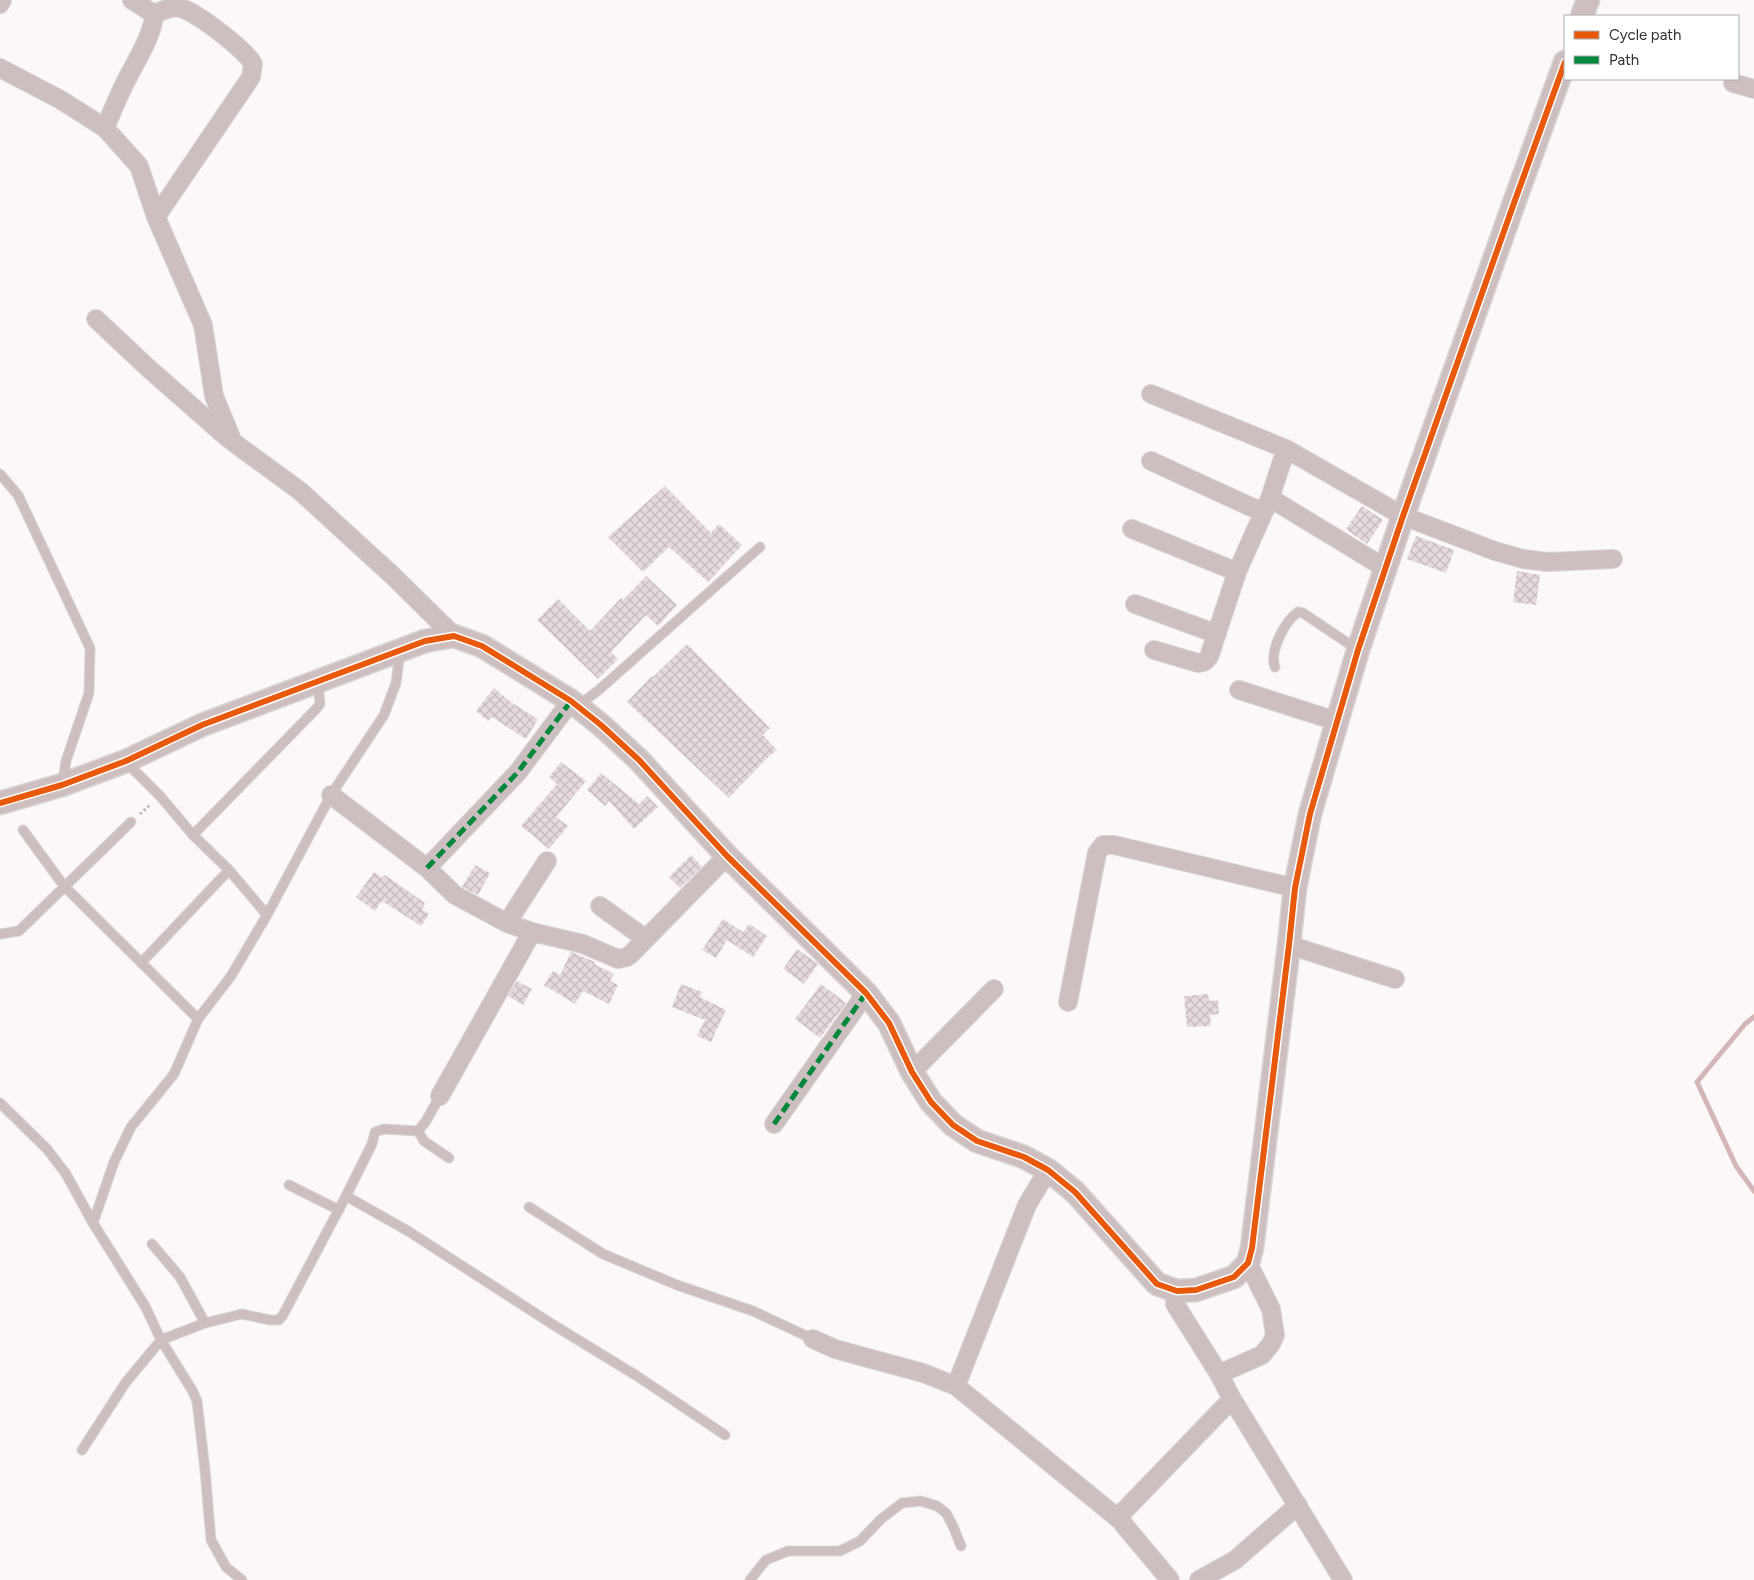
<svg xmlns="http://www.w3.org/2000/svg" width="1754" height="1580" viewBox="0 0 1754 1580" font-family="Figtree,sans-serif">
  <defs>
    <pattern id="building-cross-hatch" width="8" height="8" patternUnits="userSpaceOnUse" patternTransform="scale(1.25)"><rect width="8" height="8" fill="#e5dadb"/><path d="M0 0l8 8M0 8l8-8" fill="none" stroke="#c5bbbc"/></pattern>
  </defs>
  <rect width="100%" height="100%" fill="#fdf8f8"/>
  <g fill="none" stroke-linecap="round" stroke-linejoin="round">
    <path stroke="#d4b6b8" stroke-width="5" d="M1754,1017L1745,1024L1697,1082L1736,1166L1754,1191"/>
  </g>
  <path fill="url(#building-cross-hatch)" d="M665,486L711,533L719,524L742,545L708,582L669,547L643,572L608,537Z
    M1362,506L1383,520L1367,544L1346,529Z
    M1416,536L1454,550L1446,573L1407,559Z
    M1517,571L1540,575L1536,605L1513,602Z
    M646,576L677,605L658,626L646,615L611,652L618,659L598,679L537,620L558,599L590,631L621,598L623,600Z
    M687,644L770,728L763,735L777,750L765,760L729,798L627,702L652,676L653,677Z
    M494,688L512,703L538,719L526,739L492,717L488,721L476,711Z
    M561,762L586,781L556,817L568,826L549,849L521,826L557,784L549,777Z
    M601,773L639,804L647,796L658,807L634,829L609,801L605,806L587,790Z
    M691,855L702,867L680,888L669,877Z
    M475,865L490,873L478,895L462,887Z
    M374,872L382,878L385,875L425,903L422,909L429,914L421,926L382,901L375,911L356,897Z
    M723,919L743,932L749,924L767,936L753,957L727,940L716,958L702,950Z
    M797,949L818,964L804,984L783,969Z
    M571,952L595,962L594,964L614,974L610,981L618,985L609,1004L583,991L575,1004L544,985L553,971L560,975Z
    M517,981L532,989L523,1005L508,996Z
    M681,984L702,992L700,997L726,1010L711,1042L697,1036L705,1020L672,1007Z
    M821,984L846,1003L820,1038L795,1019Z
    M1208,994L1209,1001L1218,1000L1219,1014L1210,1015L1211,1026L1187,1027L1184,996Z"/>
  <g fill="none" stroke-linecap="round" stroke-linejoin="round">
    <g stroke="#d8d5d5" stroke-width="11">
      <path id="service" d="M0,474L18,495L90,648L89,693L66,761L63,782
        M1275,667C1269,651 1285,621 1298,612L1303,613L1358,650
        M578,706L600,689L760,547
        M126,762L160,796L193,835L229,870L267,915L231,976L198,1019
        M23,830L64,886L198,1019L174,1074L131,1127L114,1162L93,1223
        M193,835L317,708L320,704L318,682
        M267,915L331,795L384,715L396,683L400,652
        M0,934L19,931L131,822
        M141,963L229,870
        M0,1103L47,1149L66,1174L93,1223L145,1306L161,1340L192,1390L197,1401L205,1470L211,1540L226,1567L242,1580
        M418,1131L424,1141L449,1158
        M289,1185L339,1210
        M346,1196L408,1231L552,1324L637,1376L725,1435
        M529,1207L603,1254L677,1285L753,1311L813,1339
        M152,1244L180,1277L205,1323
        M82,1450L126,1382L161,1340L205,1323L242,1314L270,1320H279L283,1315L346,1196L372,1144L375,1132L384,1129L418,1131L426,1121L440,1096
        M750,1580L766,1560L788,1551H840L860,1541L881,1519L902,1503L921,1501L937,1506L946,1513L953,1526L961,1546"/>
    </g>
    <g stroke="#d8d5d5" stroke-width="20">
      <path id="minor" d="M0,4L2,0
        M154,14C162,11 171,6 180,8C194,10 247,51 253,64L251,77L156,217
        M0,68L61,100L105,128L139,166L156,217L203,325L214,396L233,442L300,491L392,575L454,636
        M1733,83L1754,89
        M105,128C111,114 117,99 124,85C133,66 154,34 154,14L132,0
        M96,319L147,367L229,439
        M1151,394L1286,449L1403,516L1495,551L1523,559L1548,562L1613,559
        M1151,461L1262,512
        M1270,498L1286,449
        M1132,529L1237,572
        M1135,604L1217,634
        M1154,650L1198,663L1204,662L1209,657L1237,572L1270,498L1385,568
        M1239,690L1336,721
        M331,795L427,868L455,895L507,923L532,932L583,944L618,959L627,957L631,954L727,856
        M427,868L518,772L571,701
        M600,906L646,939
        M507,923L547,861
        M1289,945L1395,979
        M1068,1002L1097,853L1103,845H1114L1295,888
        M912,1072L994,989
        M440,1096L532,932
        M774,1124L866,993
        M1177,1291L1175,1304L1219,1374L1232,1399L1343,1580
        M813,1339L835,1349L923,1373L956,1386L1120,1520
        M1219,1374L1262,1355L1271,1344L1275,1335L1271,1309L1248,1263
        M956,1386L1027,1205L1048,1170
        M1170,1580L1124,1525L1120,1520L1121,1514L1232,1399
        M1199,1580L1235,1560L1298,1505"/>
    </g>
    <g stroke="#d8d5d5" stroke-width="25">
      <path id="tertiary" d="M1582,16L1588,0
        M0,803L62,785L126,761L202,725L425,641L454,636L482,646L571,701L601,725L639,760L727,856L866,993L889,1023L912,1072L931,1102L953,1125L977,1141L1024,1157L1048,1170L1075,1192L1157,1284L1177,1291L1196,1290L1234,1277L1248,1263L1252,1248L1289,945L1295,888L1310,814L1358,650L1403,516L1514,203L1565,62"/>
    </g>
    <path stroke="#c1b7b8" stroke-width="3" stroke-dasharray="2.5 2.5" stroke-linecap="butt" d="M140,814L150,805"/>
    <use href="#service" stroke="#cdbfc0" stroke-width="9"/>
    <use href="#minor" stroke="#cdbfc0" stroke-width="18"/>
    <use href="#tertiary" stroke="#cdbfc0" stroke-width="22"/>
    <path stroke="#00873e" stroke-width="5" stroke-dasharray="10 5" stroke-linecap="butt" d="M427,868L518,772L571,701
      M774,1124L866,993"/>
    <g stroke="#fff" stroke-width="9">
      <path id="cycleway" d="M0,803L62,785L126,761L202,725L425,641L454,636L482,646L571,701L601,725L639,760L727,856L866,993L889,1023L912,1072L931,1102L953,1125L977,1141L1024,1157L1048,1170L1075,1192L1157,1284L1177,1291L1196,1290L1234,1277L1248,1263L1252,1248L1289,945L1295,888L1310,814L1358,650L1403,516L1514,203L1565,62"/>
    </g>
    <use href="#cycleway" stroke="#e8590c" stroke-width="6"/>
  </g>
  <rect x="1564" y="15" width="175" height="65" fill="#ffffff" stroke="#adacac"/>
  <rect x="1574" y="31" width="25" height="8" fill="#e8590c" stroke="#adacac"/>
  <text x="1609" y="40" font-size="15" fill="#333030">Cycle path</text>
  <rect x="1574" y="56" width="25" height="8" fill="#00873e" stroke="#adacac"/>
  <text x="1609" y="65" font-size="15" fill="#333030">Path</text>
</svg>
